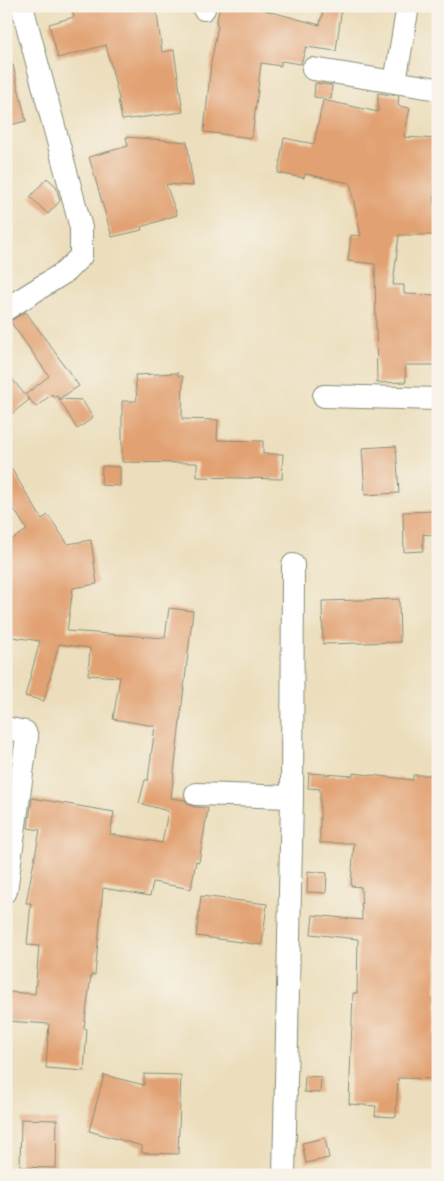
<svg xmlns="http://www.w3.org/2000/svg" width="444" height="1181" viewBox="0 0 444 1181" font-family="'Libre Caslon Text',serif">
  <rect width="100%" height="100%" fill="#f7f3e8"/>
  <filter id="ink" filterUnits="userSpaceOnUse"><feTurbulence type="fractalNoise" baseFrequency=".02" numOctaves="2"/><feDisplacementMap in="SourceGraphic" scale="10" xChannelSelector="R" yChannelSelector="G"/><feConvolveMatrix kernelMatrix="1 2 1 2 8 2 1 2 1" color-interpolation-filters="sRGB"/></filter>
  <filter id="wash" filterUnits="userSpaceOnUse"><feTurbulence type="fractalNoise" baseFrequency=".0096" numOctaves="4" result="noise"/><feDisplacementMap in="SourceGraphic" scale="20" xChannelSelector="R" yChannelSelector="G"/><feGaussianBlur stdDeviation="1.12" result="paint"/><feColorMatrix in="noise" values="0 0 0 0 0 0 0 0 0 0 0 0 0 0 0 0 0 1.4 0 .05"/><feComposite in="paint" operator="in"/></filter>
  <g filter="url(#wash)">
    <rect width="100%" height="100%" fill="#ecdebc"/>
    <g id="blocks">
      <path fill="#e2a172" d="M71,6H156L162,52L174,50L183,112L122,120L118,100L119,99L106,45L58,58L49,24L74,17Z
        M220,6H249L320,25L321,18H322L323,6H342L336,51L306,47L301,64L281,61V66L261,63L252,138L204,132L211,63L218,26L216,25Z
        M6,65H13L26,121L6,126Z
        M315,83L332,85L331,99L314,97Z
        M378,93L399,96L398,106L410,108L404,137L437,139L434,204H438V235H399L393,285H404V294L438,295V365H405L406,382L377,383L375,264L348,261L351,235L361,236L350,183L305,174L304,178L278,173L284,138L314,144L323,100L378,112Z
        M126,137L187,142L193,186L166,184L177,215L141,227L142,230L112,237L89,157L128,146Z
        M47,178L56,186L60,201L48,214L30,197Z
        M26,312L79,386L59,399L57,396L54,397L52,394L36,407L27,396L29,400L6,418V371L25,395L49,376L10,321Z
        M178,373V376H183L182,419L218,420L217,440L263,441V454H283L282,479L197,477V463L122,462V401H137L135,375Z
        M59,399L82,400L93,418L77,429Z
        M396,446L399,493L365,495L362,448Z
        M6,460L42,519L48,515L68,544L91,540L97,584L73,588L67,631L165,638L169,608L193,611L171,798L185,800L189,805L195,807L208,808L199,862L196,861L191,889L153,882L150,896L103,888L95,975H91L84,1028L87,1029L84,1071L46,1068L49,1024L7,1021L9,992L35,994L39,946L27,945L31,903H26L40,830L28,828L32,798L114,812L110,834L162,843L168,811L139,803L145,780H148L155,726L113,719L120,677L88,675L90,648L59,644L44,701L25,696L40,641L6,636V543L27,530L6,496Z
        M102,466L120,467V486L101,485Z
        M438,511V536L423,534V551L404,552L403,512Z
        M399,599L400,642L323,644L322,601Z
        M309,773L353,776V773L413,780V775H438V934L435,992H437L435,1035H438V1079L398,1078L396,1117L375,1116L376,1106L349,1104L353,993H357L358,939L311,934L313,915L362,920L361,887L351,886L354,843H320V789L308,788Z
        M308,871L327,873L326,893L307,892Z
        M201,896L267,904L262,945L196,936Z
        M144,1074L181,1075L178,1154L142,1153V1146L89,1131L104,1075L144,1085Z
        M305,1076L321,1077L320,1093L304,1092Z
        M21,1119L57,1120L56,1168L20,1167Z
        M325,1138L329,1158L306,1163L302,1143Z"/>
    </g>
  </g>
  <g filter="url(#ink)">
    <use href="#blocks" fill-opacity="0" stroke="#868e78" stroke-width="1"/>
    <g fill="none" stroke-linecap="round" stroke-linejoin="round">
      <g stroke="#868e78" stroke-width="24">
        <path id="minor" d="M204,9V6
          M313,69L438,89
          M395,82L408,6
          M6,309L65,272L81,256V228L22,6
          M324,396L438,399
          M6,728L25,732L27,737L6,891
          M196,794L292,797
          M284,1175L292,797L293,565"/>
      </g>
      <use href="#minor" stroke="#fff" stroke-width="22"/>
    </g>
  </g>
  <rect width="444" height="1181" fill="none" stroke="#f7f3e8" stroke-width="25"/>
</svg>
